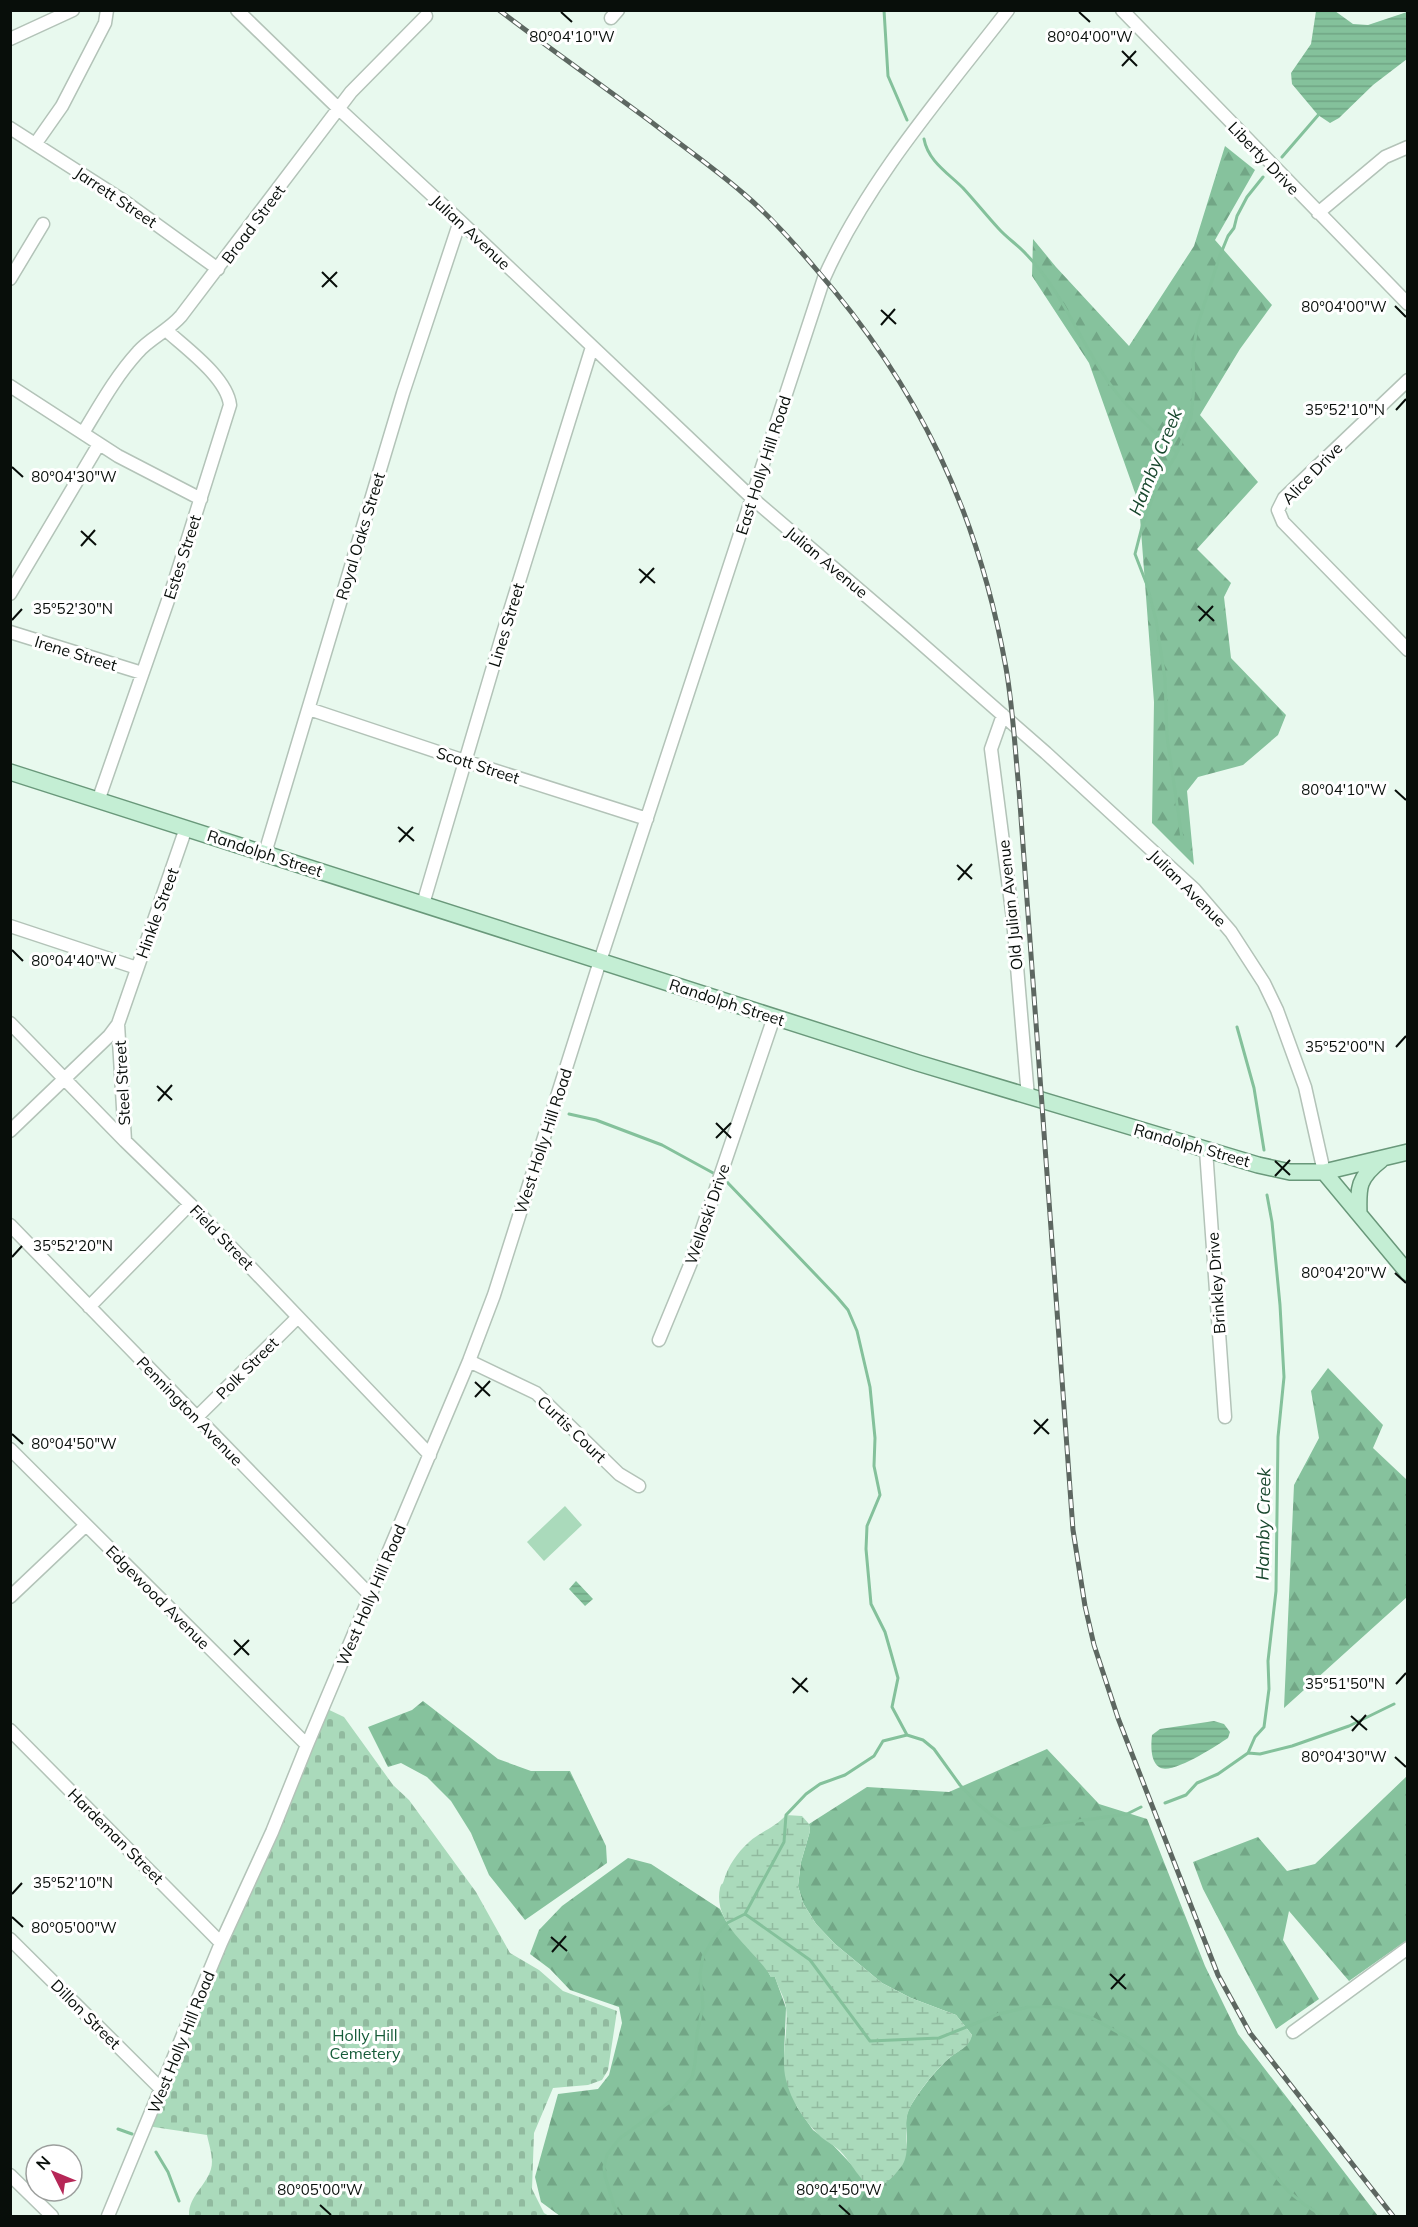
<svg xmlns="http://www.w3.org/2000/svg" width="1418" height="2227" viewBox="0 0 1418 2227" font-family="Mulish,sans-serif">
  <defs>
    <pattern id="forest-firs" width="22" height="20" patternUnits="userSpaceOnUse" patternTransform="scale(1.5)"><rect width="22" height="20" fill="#86c29d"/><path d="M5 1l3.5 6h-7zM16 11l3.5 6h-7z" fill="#72a686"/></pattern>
    <pattern id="wetland-marsh" width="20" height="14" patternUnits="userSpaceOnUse" patternTransform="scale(1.5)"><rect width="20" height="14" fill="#aadabb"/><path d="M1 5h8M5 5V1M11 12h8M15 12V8" fill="none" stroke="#91ba9f"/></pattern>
    <pattern id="cemetery-stones" width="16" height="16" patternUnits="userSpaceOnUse" patternTransform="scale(1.5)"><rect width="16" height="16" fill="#aadabb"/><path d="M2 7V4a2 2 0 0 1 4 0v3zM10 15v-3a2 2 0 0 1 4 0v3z" fill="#91ba9f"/></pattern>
    <pattern id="water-rules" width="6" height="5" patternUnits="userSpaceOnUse" patternTransform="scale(1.5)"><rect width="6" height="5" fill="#84c19b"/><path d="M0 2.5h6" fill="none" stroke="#70a584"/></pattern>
  </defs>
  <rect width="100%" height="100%" fill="#e8f9ee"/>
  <path fill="#aadabb" d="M565,1506L582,1525L544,1561L527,1542Z"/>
  <path fill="url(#forest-firs)" d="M1225,146L1255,170L1215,240L1272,305L1240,349L1200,415L1258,482L1197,549L1231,583L1224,597L1231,658L1286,715L1278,735L1243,765L1198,777L1187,791L1194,865L1152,823L1154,702L1139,504L1089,363L1032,276L1033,239L1056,267L1129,346L1194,246Z
    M1328,1368L1383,1425L1373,1448L1407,1480V1597L1284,1708L1294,1485L1319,1438L1311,1391Z
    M423,1701L498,1759L531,1771H570L606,1846L607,1863L525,1920L489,1875L471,1833L451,1801L427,1777L401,1763L388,1767L368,1727L412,1710Z
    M1047,1749L1099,1804L1147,1819L1205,1966L1238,2034L1378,2216H560L541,2202L535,2177L558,2094L598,2089L609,2075L622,2023L619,2007L570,1990L550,1969L530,1954L539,1930L562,1906L628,1858L651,1864L720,1909L727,1923L764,1964L771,1977H775L786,2008L784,2055L797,2107L813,2130L831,2143L850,2163L883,2184C898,2174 906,2160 907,2141C907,2130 904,2119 909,2109C917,2094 934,2072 947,2060C958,2050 965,2050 972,2035L956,2015L911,1998L882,1983L835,1944L816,1924L803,1903L798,1886L801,1862L810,1831L809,1824L867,1787L949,1792Z
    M1407,1776V1940L1349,1981L1289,1911L1283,1940L1319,1999L1276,2029L1203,1889L1193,1862L1258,1837L1287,1871L1315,1864Z"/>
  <path fill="url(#wetland-marsh)" d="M786,1815L802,1816L809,1824L810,1831L801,1862L798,1886L803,1903L816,1924L835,1944L882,1983L911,1998L956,2015L972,2035C970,2048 957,2051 948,2059C937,2068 914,2097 909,2110C901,2128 913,2151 901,2167C894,2176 884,2188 872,2187C863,2185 849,2160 842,2153C836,2146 828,2143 821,2137C805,2122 791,2101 786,2080C780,2056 789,2031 786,2007C784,1996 778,1988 775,1977H771C755,1949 712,1925 720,1888C722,1881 722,1887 724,1880C728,1866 737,1853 749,1842C760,1832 776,1827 786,1815Z"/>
  <path fill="url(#cemetery-stones)" d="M323,1707L344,1717L393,1785L409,1800L476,1892L510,1953L539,1970L563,1991L617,2011L608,2070L602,2080L588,2085L553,2088L534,2133L532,2189L544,2213L549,2216H189C188,2197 206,2186 211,2169C214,2159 209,2145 207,2135L147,2126Z"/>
  <path fill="url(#water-rules)" d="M1316,11H1335L1353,24L1368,25L1407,12V59L1373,85L1339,118L1330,123L1318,115L1292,84L1291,73L1311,44Z
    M576,1581L593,1599L585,1606L569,1589Z
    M1214,1721L1224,1724L1230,1732L1228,1738C1216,1746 1171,1776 1159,1767C1150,1761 1151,1744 1152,1735L1160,1729Z"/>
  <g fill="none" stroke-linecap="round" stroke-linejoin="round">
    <path stroke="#84c19b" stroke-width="3" d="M884,10L888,76L907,120
      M924,139C928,161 948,173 963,188C975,201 987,216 999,229C1007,238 1018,245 1026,254C1063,292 1080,342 1110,384C1128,410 1154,431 1177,453
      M1282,157L1320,113
      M1182,838L1167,737L1165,679L1156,620L1147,585L1135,554L1143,523L1156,488L1177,453L1191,418L1194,388L1193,353L1197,327L1219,258L1228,236L1234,228L1237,216L1247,197L1263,177
      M1237,1027L1254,1088L1264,1150
      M569,1114L596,1120L662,1145L715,1174
      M727,1182L837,1297L848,1310L857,1331L870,1387L875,1438L874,1466L880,1495L867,1526L866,1549L871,1604L885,1632L891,1653L898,1678L892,1707L907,1735
      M1248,1753L1260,1754L1292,1746L1349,1726L1394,1704
      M1165,1803L1186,1795L1197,1783L1218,1774L1248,1753L1255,1737L1264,1727L1269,1689L1268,1661L1276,1591L1278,1437L1284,1377L1280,1305L1272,1222L1267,1195
      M745,1914L810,1960L870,2041L939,2038L999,2014L1028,2007H1056L1092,2018L1130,2039L1186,2084L1223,2119L1236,2136L1250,2146L1288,2191L1305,2205L1323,2216
      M118,2129L132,2134
      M156,2152L168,2172L179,2201
      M620,2216L614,2206L605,2176L604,2167L607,2155L619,2139L671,2101L692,2078L695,2063L697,2033L703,2006L700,1974L703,1957L713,1939L727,1923L745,1914L784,1842L786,1815L806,1794L820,1784L845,1775L874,1756L883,1741L907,1735L923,1740L934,1749L960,1785L977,1803L995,1818L1015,1830L1127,1814L1141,1807"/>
    <g stroke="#b3c3b8" stroke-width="15">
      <path id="minor" d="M237,10L339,109L460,221L752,498L906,630L1046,753L1194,889L1231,932L1264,983L1277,1010L1305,1087L1324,1172
        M1122,10L1408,304
        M611,18L618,10
        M10,39L73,10
        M10,128L124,201L218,269
        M36,143L62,106L105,23L107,10
        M1318,213L1385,157L1408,147
        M10,279L43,224
        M1408,380L1284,498L1278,510L1283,522L1408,650
        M10,386L118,456L201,499
        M83,433C100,405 116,376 138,352C150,338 168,331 181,316L351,92L426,16
        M10,594L99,444
        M10,632L142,673
        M309,709L465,761L647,819
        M1003,715L991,749L1013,919L1028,1097
        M98,801L173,586L230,405C227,378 187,349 167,331
        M265,853L403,393L460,221
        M423,904L503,633L592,347
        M10,926L137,968
        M10,1023L125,1141L190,1204L430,1455
        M118,1024L125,1141
        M10,1131L109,1036L118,1024L186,828
        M1206,1150L1225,1417
        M10,1225L370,1595
        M89,1307L190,1204
        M659,1340L690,1265L774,1017
        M469,1361L536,1393L619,1474L639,1486
        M196,1418L298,1317
        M10,1449L307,1745
        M10,1597L86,1525
        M10,1730L221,1943
        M10,1939L161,2089
        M1293,2032L1408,1948
        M10,2175L52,2216
        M108,2216L221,1943L272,1832L307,1745L469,1361L494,1295L600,961L824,278C867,181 943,94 1008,10"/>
    </g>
    <g stroke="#69987a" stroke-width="18">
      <path id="major" d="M10,772L918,1063L1258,1165L1290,1172H1324L1408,1152
        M1324,1172L1408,1273
        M1359,1214C1358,1187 1358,1178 1381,1160"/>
    </g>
    <use href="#minor" stroke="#fff" stroke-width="12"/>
    <use href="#major" stroke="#c4eed4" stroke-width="15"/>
    <g stroke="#5d6761" stroke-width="5">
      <path id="rail" d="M499,10C549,48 600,84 650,121C681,145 714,168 744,194C770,216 793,242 815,268C919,387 978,512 1006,668C1013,708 1015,750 1019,790L1073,1530L1085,1606L1094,1645L1118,1718L1218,1975L1250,2033L1393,2216"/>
    </g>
    <use href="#rail" stroke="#fff" stroke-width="3" stroke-dasharray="9" stroke-linecap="butt"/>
  </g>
  <path fill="none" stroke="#080e0a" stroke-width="2" d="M561,12L572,22M1079,12L1090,22M1122,51L1137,66M1122,66L1136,51M322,272L337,287M322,287L337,272M1395,306L1406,317M881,310L896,324M881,325L895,309M1396,410L1406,399M12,467L23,477M81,531L96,545M81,546L95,530M639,569L655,583M640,583L654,568M1198,606L1214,621M12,620L22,609M1199,621L1213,606M1395,790L1406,800M398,827L414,841M399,842L413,827M957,865L972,879M958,880L972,864M12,950L23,961M1396,1047L1406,1036M157,1086L172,1100M158,1101L172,1085M716,1123L731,1138M716,1138L731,1123M1275,1161L1290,1175M1275,1176L1290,1160M12,1257L22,1246M1395,1273L1406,1283M475,1382L490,1396M475,1397L490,1381M1034,1420L1049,1434M12,1434L23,1444M1034,1434L1048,1419M234,1640L249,1655M234,1655L249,1640M792,1678L808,1692M1396,1684L1406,1673M793,1693L807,1678M1351,1716L1367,1730M1352,1731L1366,1715M1395,1757L1406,1767M12,1894L22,1883M12,1917L23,1927M551,1937L567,1951M552,1952L566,1936M1110,1974L1126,1989M1111,1989L1125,1974M320,2205L331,2215M839,2205L850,2215"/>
  <g text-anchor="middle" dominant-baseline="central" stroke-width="6" stroke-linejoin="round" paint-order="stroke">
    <g font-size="16" fill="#080e0a" stroke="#fff">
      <text transform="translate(1264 158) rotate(46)">Liberty Drive</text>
      <text transform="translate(116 197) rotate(34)">Jarrett Street</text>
      <text transform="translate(253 224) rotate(-53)">Broad Street</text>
      <text transform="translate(471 232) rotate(43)">Julian Avenue</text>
      <text transform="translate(763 465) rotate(-72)">East Holly Hill Road</text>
      <text transform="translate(1312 473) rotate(-46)">Alice Drive</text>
      <text transform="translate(360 536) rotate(-73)">Royal Oaks Street</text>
      <text transform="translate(182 557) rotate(-72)">Estes Street</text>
      <text transform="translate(827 562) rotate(40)">Julian Avenue</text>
      <text transform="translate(506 625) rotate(-73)">Lines Street</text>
      <text transform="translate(76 653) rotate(17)">Irene Street</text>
      <text transform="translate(478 765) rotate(18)">Scott Street</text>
      <text transform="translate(265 853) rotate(18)">Randolph Street</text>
      <text transform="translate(1188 888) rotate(45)">Julian Avenue</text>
      <text transform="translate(1010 905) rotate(-96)">Old Julian Avenue</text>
      <text transform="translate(157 913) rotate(-70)">Hinkle Street</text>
      <text transform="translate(727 1002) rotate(18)">Randolph Street</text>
      <text transform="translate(122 1083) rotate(-93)">Steel Street</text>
      <text transform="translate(543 1141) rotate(-72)">West Holly Hill Road</text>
      <text transform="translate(1192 1145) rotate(16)">Randolph Street</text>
      <text transform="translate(707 1214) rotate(-71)">Welloski Drive</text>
      <text transform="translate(222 1237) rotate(46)">Field Street</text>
      <text transform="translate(1216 1283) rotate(-94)">Brinkley Drive</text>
      <text transform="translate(247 1368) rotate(-45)">Polk Street</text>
      <text transform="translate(190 1411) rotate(46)">Pennington Avenue</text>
      <text transform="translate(572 1429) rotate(44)">Curtis Court</text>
      <text transform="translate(371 1595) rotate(-67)">West Holly Hill Road</text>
      <text transform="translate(158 1597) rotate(45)">Edgewood Avenue</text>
      <text transform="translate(116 1836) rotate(45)">Hardeman Street</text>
      <text transform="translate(86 2014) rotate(45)">Dillon Street</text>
      <text transform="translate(181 2042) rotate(-68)">West Holly Hill Road</text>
    </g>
    <g font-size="16" fill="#165c39" stroke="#fff">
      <text x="365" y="2035">Holly Hill<tspan x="365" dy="18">Cemetery</tspan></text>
    </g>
    <g font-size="18" font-style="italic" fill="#18472d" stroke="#fff">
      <text transform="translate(1155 462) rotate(-68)">Hamby Creek</text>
      <text transform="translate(1263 1524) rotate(-89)">Hamby Creek</text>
    </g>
  </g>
  <g font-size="15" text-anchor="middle" fill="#080e0a" stroke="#fff" stroke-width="6" stroke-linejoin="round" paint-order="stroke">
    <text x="572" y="42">80°04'10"W</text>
    <text x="1090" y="42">80°04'00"W</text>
    <text x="1344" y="312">80°04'00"W</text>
    <text x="1345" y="415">35°52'10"N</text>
    <text x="74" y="482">80°04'30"W</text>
    <text x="73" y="614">35°52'30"N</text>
    <text x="1344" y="795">80°04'10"W</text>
    <text x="74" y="966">80°04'40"W</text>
    <text x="1345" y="1052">35°52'00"N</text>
    <text x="73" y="1251">35°52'20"N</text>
    <text x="1344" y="1278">80°04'20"W</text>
    <text x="74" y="1449">80°04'50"W</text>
    <text x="1345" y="1689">35°51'50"N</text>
    <text x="1344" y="1762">80°04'30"W</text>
    <text x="73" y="1888">35°52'10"N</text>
    <text x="74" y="1933">80°05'00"W</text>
    <text x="320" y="2195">80°05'00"W</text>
    <text x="839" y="2195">80°04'50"W</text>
  </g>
  <rect width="1418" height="2227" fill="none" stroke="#080e0a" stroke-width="24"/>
  <g transform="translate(54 2173) rotate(313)"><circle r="28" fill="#ffffff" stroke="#9c9f9d" stroke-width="1.5"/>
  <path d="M0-4.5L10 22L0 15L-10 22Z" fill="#b62757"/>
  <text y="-9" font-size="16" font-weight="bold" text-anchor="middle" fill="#080e0a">N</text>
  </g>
</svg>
